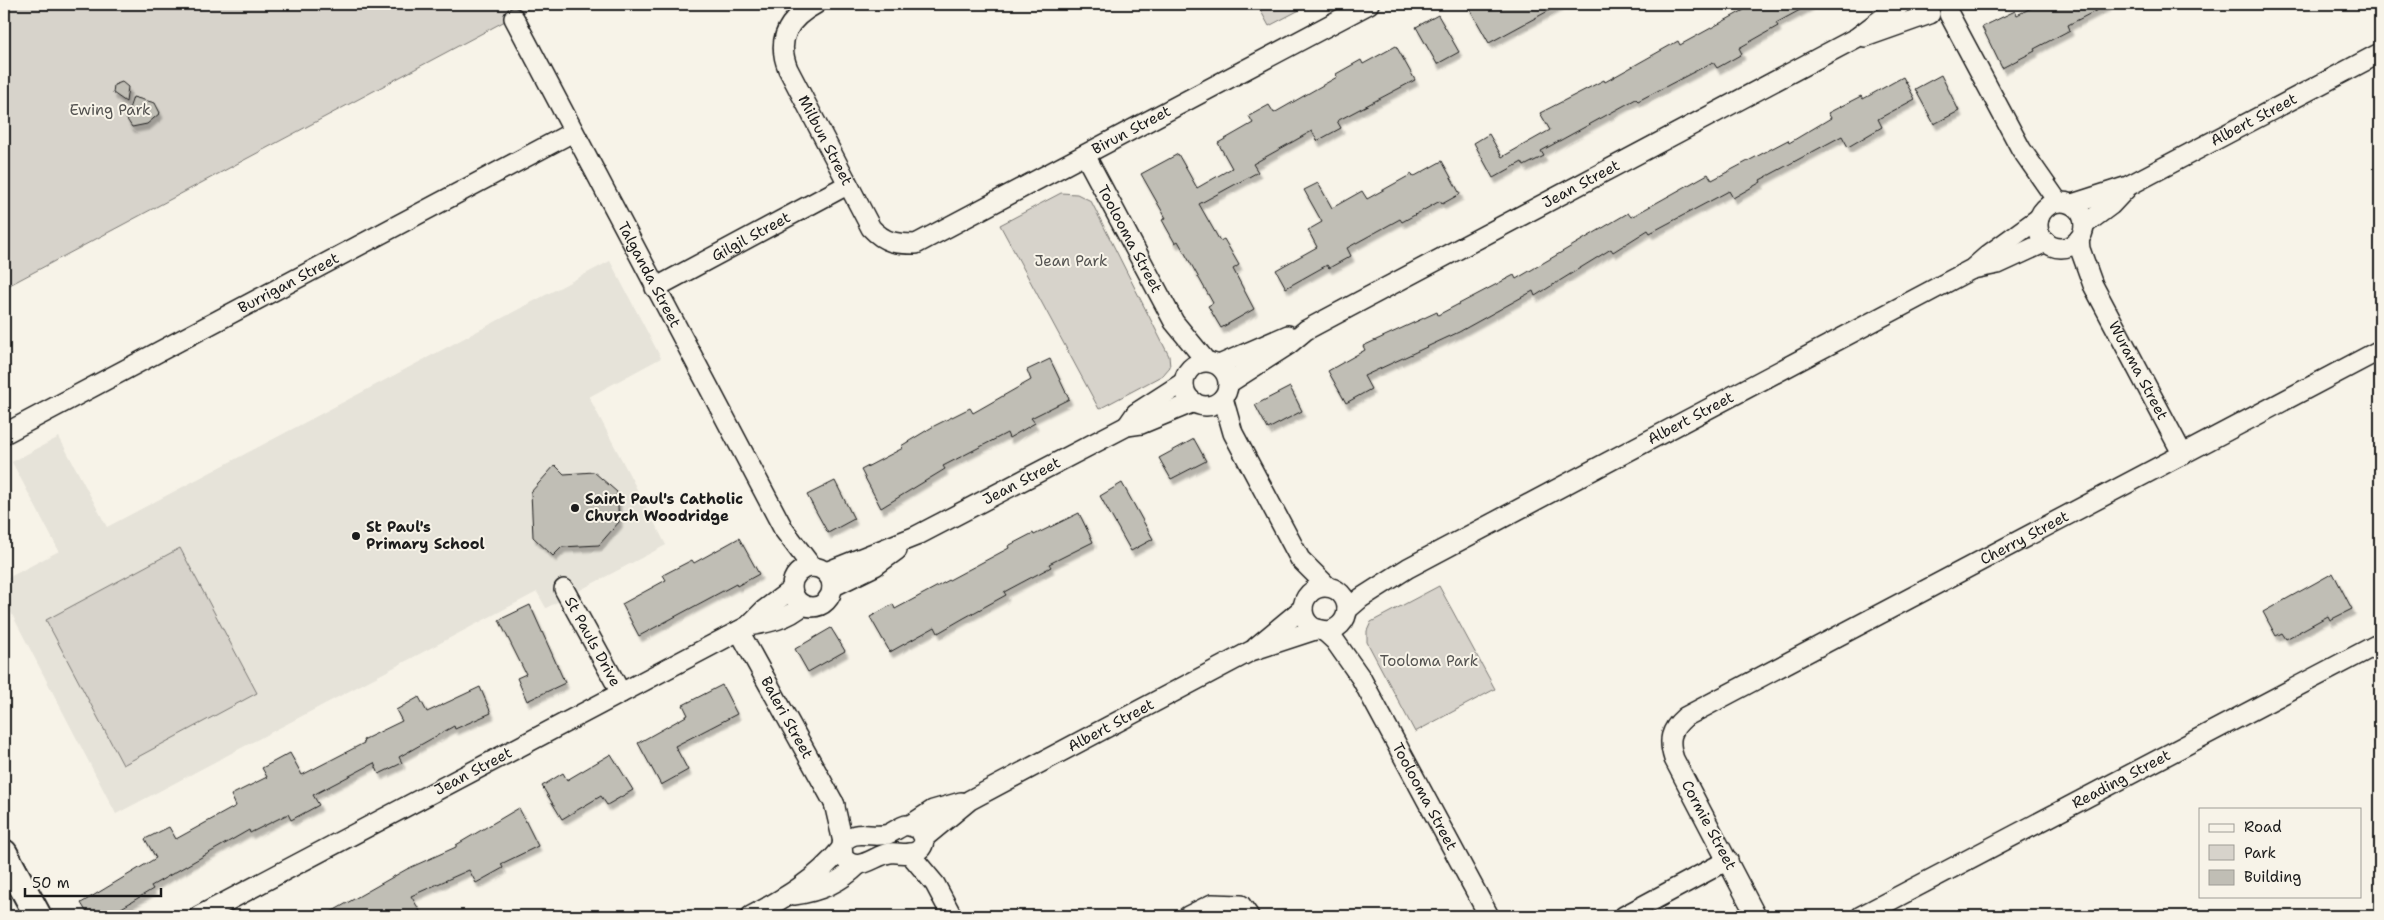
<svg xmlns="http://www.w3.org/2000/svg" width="2384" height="920" viewBox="0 0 2384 920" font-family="'Shantell Sans',sans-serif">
  <defs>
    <filter id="shadow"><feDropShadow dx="3" dy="5.5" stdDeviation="1" flood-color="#0004"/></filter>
  </defs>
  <rect width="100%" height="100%" fill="#f7f3e8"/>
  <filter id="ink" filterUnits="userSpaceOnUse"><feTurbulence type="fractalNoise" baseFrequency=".02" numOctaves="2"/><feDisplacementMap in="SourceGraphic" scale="10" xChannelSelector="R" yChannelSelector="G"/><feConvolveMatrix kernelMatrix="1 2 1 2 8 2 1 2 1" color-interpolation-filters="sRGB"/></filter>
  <g filter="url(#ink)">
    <path fill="#e6e3d9" d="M610,261L661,358L589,397L666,545L546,608L537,592L116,814L4,599V580L59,551L12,462L59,437L107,527Z"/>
    <path fill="#d7d3cb" stroke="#7a7874" d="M4,4H537L4,288Z
      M1257,4H1311L1269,26Z
      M1061,193L1077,194L1091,201L1169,356L1170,367L1163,375L1099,409L1000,225Z
      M180,548L257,693L123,765L46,620Z
      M1439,586L1495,689L1415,732L1367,642V631L1371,622Z"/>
    <path fill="#c0beb5" stroke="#1c1c1c" filter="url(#shadow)" d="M1467,4H1561L1489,43Z
      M1740,4H1811L1776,23L1778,26L1739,48L1742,54L1717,68L1713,62L1638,101L1636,99L1541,151L1544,156L1524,166L1522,162L1493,178L1474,143L1489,134L1502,157L1550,130L1540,113L1604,80L1605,82L1678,41L1680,45L1744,10Z
      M2039,4H2109L2068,25L2070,30L2034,49L2035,51L2002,68L1982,27L2015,11L2017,15Z
      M1438,15L1459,52L1437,64L1416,27Z
      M1396,46L1415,80L1337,121L1341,128L1317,141L1312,131L1253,164L1258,172L1199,204L1220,241L1224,239L1239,265L1233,269L1254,309L1221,328L1208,306L1213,303L1178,241L1175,243L1162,220L1166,218L1141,174L1178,154L1197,188L1232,168L1218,143L1253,123L1249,116L1269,105L1274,113L1337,77L1336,74L1361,60L1363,64Z
      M1941,75L1959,111L1934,124L1915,89Z
      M1903,77L1915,99L1878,119L1882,127L1848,147L1842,136L1760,180L1761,182L1733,198L1729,191L1650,233L1648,230L1613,252L1611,249L1535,296L1533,291L1459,332L1364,376L1371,389L1346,403L1328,371L1365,350L1363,346L1437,312L1438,315L1514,275L1516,279L1628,213L1631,217L1708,174L1712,180L1788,140L1789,143L1831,118L1828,113L1861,96L1863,99Z
      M122,82L128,87L126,102L113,93L114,85Z
      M133,97L155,103L160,113L147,124L132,127L126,118Z
      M1442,161L1460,194L1442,204L1440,201L1402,222L1400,219L1347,248L1351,256L1329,268L1327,265L1286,288L1276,270L1317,247L1308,230L1322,222L1304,190L1318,183L1332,208L1362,191L1367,199L1412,174L1413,177Z
      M1050,359L1069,399L1031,418L1035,423L1009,438L1007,433L943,466L945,469L881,508L861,470L903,448L901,446L934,426L970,408L973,413L1031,380L1027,370Z
      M1290,387L1302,411L1268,429L1255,405Z
      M1194,439L1206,461L1171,479L1159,458Z
      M555,465L564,474L594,472L617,492L619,522L599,545L562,547L553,556L533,537L531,492Z
      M835,481L854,519L828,533L807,495Z
      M1122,483L1153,539L1131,551L1100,496Z
      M1079,513L1093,542L1049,564L1051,567L1004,592L1006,595L964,618L938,633L935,627L890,652L870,617L893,604L895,609L1009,548L1008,546L1033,533L1034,535Z
      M739,538L759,574L737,586L736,584L639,636L622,604L666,580L663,575L692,560L694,563Z
      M2333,573L2352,609L2330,620L2328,616L2286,639L2282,633L2276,636L2263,612Z
      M530,605L565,683L527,701L517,678L526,674L499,620Z
      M831,628L845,651L808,672L795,649Z
      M722,685L737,714L675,746L688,770L661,785L638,743L688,715L683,705Z
      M480,687L491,713L455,729L454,726L399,757L402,763L379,774L374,763L313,795L319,805L291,820L288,814L250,833L249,830L151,886L153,889L108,916H89L81,903L156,858L145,839L169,827L176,839L236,806L231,795L267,777L262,768L290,753L302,775L364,743L363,740L402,721L396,710L419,697L427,712Z
      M611,754L633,790L607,805L601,796L562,819L542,786L563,773L567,780Z
      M519,808L538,846L501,864L503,868L476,883L469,870L411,896L420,911L412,916H324L407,869L456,847V845Z"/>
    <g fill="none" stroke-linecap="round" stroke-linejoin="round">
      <g stroke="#1c1c1c" stroke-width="22">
        <g id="street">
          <path id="s1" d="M816,4C788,19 776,39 788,69L871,228C885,243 896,244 916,244L1369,4"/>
          <path d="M1949,14L2021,149L2058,202"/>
          <path id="s2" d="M514,18L784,530L812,567"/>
          <path d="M1865,37L1930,14"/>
          <path id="s3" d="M1085,155L1174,322L1206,361"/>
          <circle cx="2061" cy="225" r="23"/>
          <path id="s4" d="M2072,204L2128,186L2380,53"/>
          <path d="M2084,225L2111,205L2126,189"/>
          <path id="s5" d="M2079,239L2080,249L2093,285L2183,455"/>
          <path d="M1973,269L1998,264L2046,242"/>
          <path id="s6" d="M655,288L847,185"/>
          <circle cx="1206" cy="384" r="22"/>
          <path d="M1219,365L1288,335"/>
          <path id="s7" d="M1229,383L1288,345L1306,330L1856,38L1901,4"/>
          <path d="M1223,398L1233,433L1300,559L1328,587"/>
          <path d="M1127,426L1136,413L1184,382"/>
          <path id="s8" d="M4,434L573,132"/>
          <circle cx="812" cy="587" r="20"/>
          <path id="s9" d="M826,572L916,536L1127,426L1141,424L1194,402"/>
          <path d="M832,587L875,566L897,550"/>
          <circle cx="1325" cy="609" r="22"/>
          <path id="s10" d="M564,589L621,693"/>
          <path id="s11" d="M1347,610L1361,598L1408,568L1972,269L1988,255L2039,218"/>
          <path d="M748,626C767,623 788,619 803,605"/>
          <path id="s12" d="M1323,630L1335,641L1361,678L1489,916"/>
          <path id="s13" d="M739,631L835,805"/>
          <path d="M1256,647L1303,608"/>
          <path d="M834,803L843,842"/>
          <path d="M906,825L919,829L924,838C924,843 923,848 917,851C909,856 899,852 890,853C874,855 858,875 843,857L842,844C854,827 871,839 888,834C894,832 899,827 906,825Z"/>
          <path d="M910,825L933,810L961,802"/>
          <path id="s14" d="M924,838L970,800L1251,651L1318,629"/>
          <path d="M909,853L935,884L952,916"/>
          <path d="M794,895C818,892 841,882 858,865"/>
          <path id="s15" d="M199,916L748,626L764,610L792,589"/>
          <path d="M751,916C785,898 816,880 841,849"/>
          <path d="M1188,916L1212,904L1241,905L1249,916"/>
          <path d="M1624,916L1728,860"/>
          <path id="s16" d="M1756,916L1674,759C1668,740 1670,730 1685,717L2380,350"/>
          <path id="s17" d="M1861,916L2380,643"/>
        </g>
      </g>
      <g stroke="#1c1c1c" stroke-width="30">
        <path id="secondary" d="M4,853L38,916"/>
      </g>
      <use href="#street" stroke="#f7f3e8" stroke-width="19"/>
      <use href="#secondary" stroke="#f7f3e8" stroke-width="26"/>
    </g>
  </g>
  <g fill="#1c1c1c" stroke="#f7f3e8" stroke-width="2">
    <circle cx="575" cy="508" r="5"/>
    <circle cx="356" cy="536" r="5"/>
  </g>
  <g text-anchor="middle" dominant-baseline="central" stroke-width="4" stroke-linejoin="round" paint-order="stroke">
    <g font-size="15" fill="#545351" stroke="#f7f3e8">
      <text x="110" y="110">Ewing Park</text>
      <text x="1071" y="261">Jean Park</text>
      <text x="1429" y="661">Tooloma Park</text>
    </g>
    <g font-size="15" fill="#1c1c1c" stroke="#f7f3e8">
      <text stroke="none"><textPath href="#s4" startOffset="201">Albert Street</textPath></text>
      <text stroke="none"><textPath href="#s1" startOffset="552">Birun Street</textPath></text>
      <text stroke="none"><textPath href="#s1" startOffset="160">Milbun Street</textPath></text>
      <text stroke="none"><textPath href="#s7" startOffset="405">Jean Street</textPath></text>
      <text stroke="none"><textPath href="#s6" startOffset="109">Gilgil Street</textPath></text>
      <text stroke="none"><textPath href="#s3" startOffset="95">Toolooma Street</textPath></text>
      <text stroke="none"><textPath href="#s2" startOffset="290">Talganda Street</textPath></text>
      <text stroke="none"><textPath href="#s8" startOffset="322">Burrigan Street</textPath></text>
      <text stroke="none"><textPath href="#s5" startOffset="145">Wurama Street</textPath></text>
      <text stroke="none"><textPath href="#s11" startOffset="394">Albert Street</textPath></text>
      <text stroke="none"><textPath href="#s9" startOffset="216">Jean Street</textPath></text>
      <text stroke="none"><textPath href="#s16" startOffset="608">Cherry Street</textPath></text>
      <text stroke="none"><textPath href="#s10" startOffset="60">St Pauls Drive</textPath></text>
      <text stroke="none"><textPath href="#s13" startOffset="99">Baleri Street</textPath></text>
      <text stroke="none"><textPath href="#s14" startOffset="219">Albert Street</textPath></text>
      <text stroke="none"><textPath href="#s15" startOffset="310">Jean Street</textPath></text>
      <text stroke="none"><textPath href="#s17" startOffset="294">Reading Street</textPath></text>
      <text stroke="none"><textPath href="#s12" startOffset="196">Toolooma Street</textPath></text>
      <text transform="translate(1709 825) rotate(62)">Cormie Street</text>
    </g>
    <g font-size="15" font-weight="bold" fill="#1c1c1c" stroke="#f7f3e8" text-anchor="start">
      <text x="585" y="499">Saint Paul's Catholic<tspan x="585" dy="17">Church Woodridge</tspan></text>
      <text x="366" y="527">St Paul's<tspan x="366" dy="17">Primary School</tspan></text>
    </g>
  </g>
  <rect width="2384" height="920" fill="none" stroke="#f7f3e8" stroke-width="20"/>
  <rect x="10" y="10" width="2364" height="900" fill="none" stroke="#1c1c1c" stroke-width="2" filter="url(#ink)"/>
  <rect x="2199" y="808" width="162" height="90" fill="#f7f3e8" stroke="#9f9d96"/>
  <rect x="2209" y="824" width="25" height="8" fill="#f7f3e8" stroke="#9f9d96"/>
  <text x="2244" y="832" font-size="15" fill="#1c1c1c">Road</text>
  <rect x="2209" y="845" width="25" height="15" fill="#d7d3cb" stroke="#9f9d96"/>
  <text x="2244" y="858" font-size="15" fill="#1c1c1c">Park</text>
  <rect x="2209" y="870" width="25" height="15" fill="#c0beb5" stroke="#9f9d96"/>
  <text x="2244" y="882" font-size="15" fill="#1c1c1c">Building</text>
  <path d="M25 888v8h136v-8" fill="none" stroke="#1c1c1c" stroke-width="2.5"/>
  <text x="32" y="888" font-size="15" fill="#1c1c1c" stroke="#f7f3e8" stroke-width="4" paint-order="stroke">50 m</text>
</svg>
